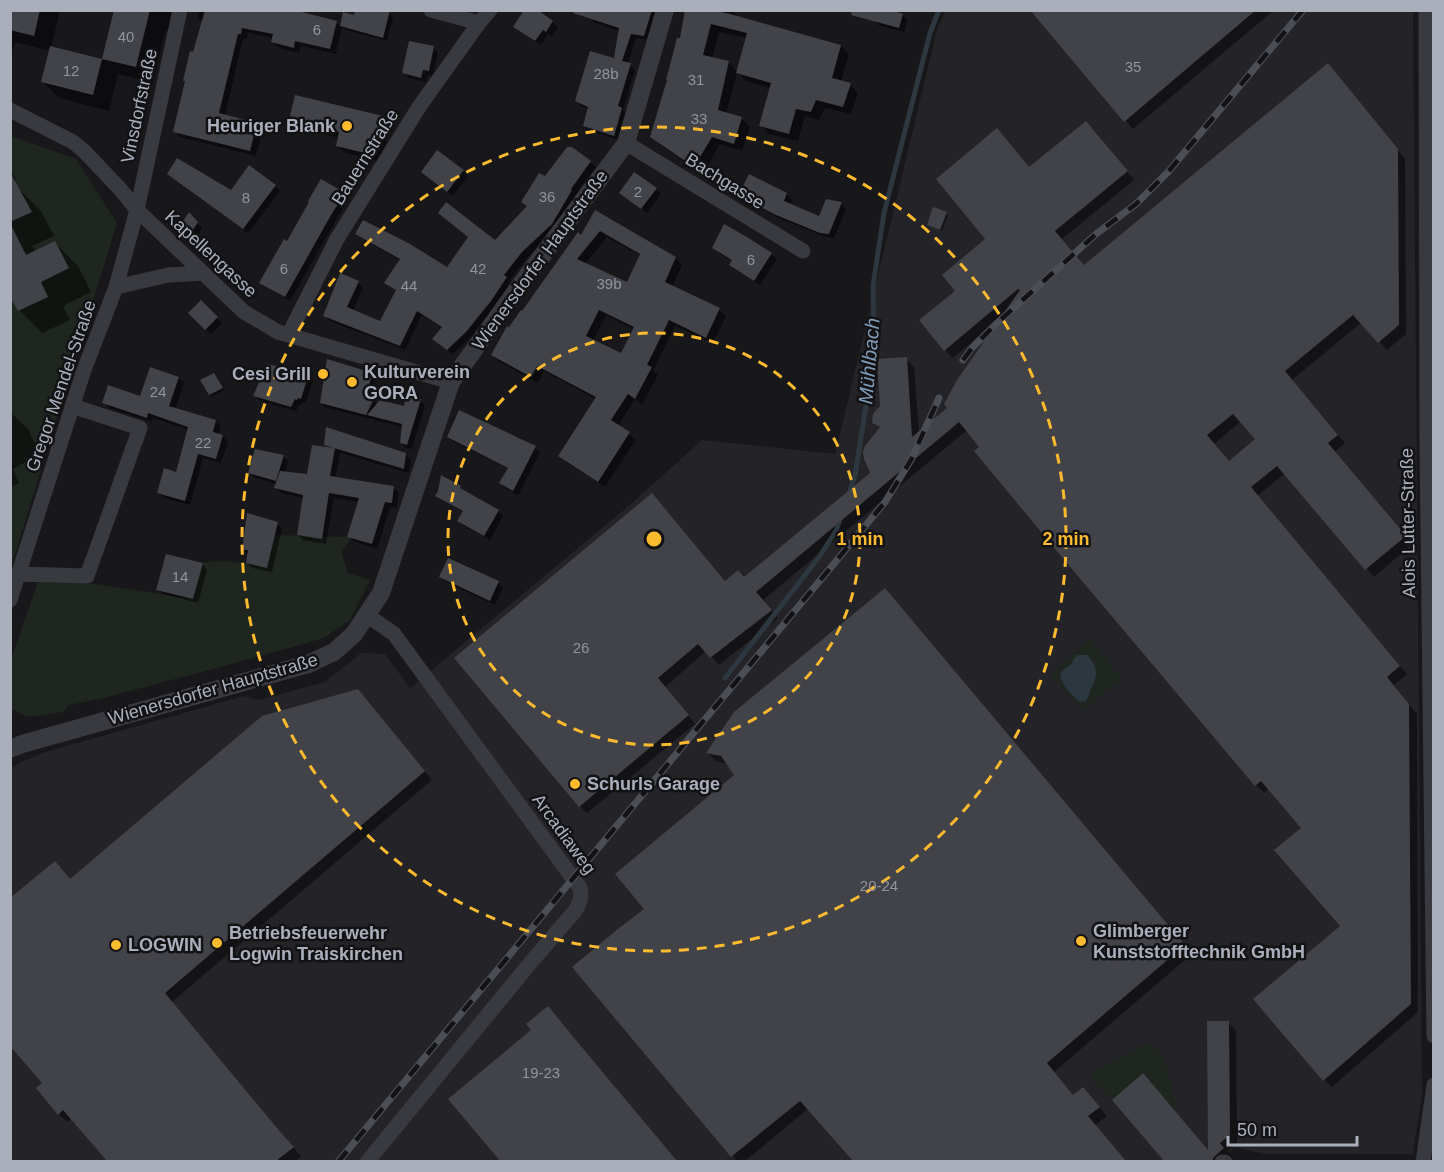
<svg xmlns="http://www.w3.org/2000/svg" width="1444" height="1172" viewBox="0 0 1444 1172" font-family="Arial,sans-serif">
  <rect width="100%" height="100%" fill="#18181b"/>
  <path fill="#242428" d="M946,11H1413L1422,1094L1413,1154H1264L1234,1147L1218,1162H11V768L23,761L42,753L244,696L259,700L325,682L361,653L385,654L410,688L631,504L702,440L835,454L938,26Z"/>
  <path fill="#1e261f" d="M11,136L76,159L117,223L11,567Z
    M275,535L347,537L351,539L341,551L348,573L370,580L350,620L324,638L221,667L99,699L69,705L63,712L27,717L12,709L11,705V659L38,582L95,584L193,599L203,563C226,559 244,563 267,568Z
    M1090,639L1122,678L1082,712L1050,674Z
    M1144,1044L1155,1046L1164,1057L1178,1114L1144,1074L1112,1100L1096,1085L1091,1076L1096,1069Z"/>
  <path fill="#2d3740" d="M1078,655H1087C1097,666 1099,673 1092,687C1089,692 1089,696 1086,701L1080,702C1071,694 1062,686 1060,674L1064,669L1072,664L1073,659Z"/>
  <path fill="#0007" fill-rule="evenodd" d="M10,10H60L51,48L103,61L115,10H174L170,30L166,29L153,83L118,74L109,111L59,98L43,82L50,51L15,42L10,60Z
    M199,10H288L336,22L341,27L344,14L355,16L389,13L393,18L387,41L346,30L342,27L336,54L301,46L299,53L279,48L273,42V38L248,33L247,39H243L225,116L257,124L263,130L256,156L180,137L174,131L194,54L203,22L198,17Z
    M535,10L553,22L558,27L552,36L548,34L541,45L520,32L515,27Z
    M592,10H658L649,40L636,38L628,64L635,70L623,110L627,114L619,140L590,131L584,125L589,109L582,106L577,101L615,60L620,31L595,23L590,18Z
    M687,10H736L734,17L841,46L849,54L841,82L850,85L858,93L851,114L825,108L819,120L805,116L798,141L769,134L761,125L771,88L746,81L737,72L726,114L742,119L750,127L742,151L720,144L703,174L660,145L651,136L681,40ZM719,32L747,38L738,72L729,63L712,59Z
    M1032,10H1274L1133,129Z
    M902,15L907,20L904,32L880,26L875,21Z
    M433,47L438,53L433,76L428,75L426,82L409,78L404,73Z
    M1336,73L1405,159L1406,334L1387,350L1362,322L1292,380L1345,443L1335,452L1412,544L1374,577L1285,473L1257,496L1407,674L1394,685L1417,714L1418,1012L1332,1087L1324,1080L1342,926L1303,828L1269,788L1264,793L1256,785L967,430L763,600L778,618L719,665L706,651L665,687L695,724L587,813L580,806L660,503L726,582L745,579L871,473L881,429L874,422L906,359L914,367L919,434L949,408L1001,317L953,358L945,350L957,291L1030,169L1094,130L1134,180L1062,239L1085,266ZM1241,421L1257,440L1229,462L1214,444Z
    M382,118L390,126L381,162L345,153L337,145L339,138L299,128L291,120Z
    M569,147L596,167L575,195L577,196L559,226L527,258L509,281L511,283L496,306L473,335L453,354L439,344L443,328L422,315L405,350L330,321L324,315L358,282L363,288L353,311L380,323L397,291L386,282L401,261L363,239L357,234L448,269L495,242L528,207L523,202L546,178Z
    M10,169L16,180L10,183Z
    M463,171L468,176L453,196L422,172Z
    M753,178L787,195L792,200L789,205L820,218L841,204L846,209L834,238L826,237L783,220L745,201L740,196Z
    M174,179L231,192L275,186L280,191L248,233Z
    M18,188L41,211L54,236L32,246L36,252L55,243L78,266L91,292L63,306L70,320L42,333L19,310L10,293V191Z
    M656,189L661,194L647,213L621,193Z
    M344,194L349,199L336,220L290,301L266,287L261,282L288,243Z
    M596,212L676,258L682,265L672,287L719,309L726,316L713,343L675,326L653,371L658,375L642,404L635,399L618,426L629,434L636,440L605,487L566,462L560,456L596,399L544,371L538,383L499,361L493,355L509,329L582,237ZM607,237L641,256L628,284L585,264ZM606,315L634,329L622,355L593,341Z
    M946,213L948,216L942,231L928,225Z
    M189,215L202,228L196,239L183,224Z
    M725,226L771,254L777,259L760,285L736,270L731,265L733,261L719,253L714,248Z
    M201,302L222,323L211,334L190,313Z
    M372,374L377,379L370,400H373L378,405L405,408L420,400L425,406L412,449L406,448L401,443L403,427L374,420L372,418L371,419L326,408L321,403Z
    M308,375L313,380L306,403L303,402L302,404H300L296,411L260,401L255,396Z
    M216,377L224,390L212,396L210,394Z
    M179,378L184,383L175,410L215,421L221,426L218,435L223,436L228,442L221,463L203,458L190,505L164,498L159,493L177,473L189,430L153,418L152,422L109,408L104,402L141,398Z
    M10,412L28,429L40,454L13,469L19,483L10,487Z
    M449,437L535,448L540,453L518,495L506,488L501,483L509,469L454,442Z
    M326,445L405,455L411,460L409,473L340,453L335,479L394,488L399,493L396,508L390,507L377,549L353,541L348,536L359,502L334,498L326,544L303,540L298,535L304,498L281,493L276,488L277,484L255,478L250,473L283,456L288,461L285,473L309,475L330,449Z
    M460,487L465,492L498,511L503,516L490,540L464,526L459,521L464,512L442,500L437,495Z
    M277,523L282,528L272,572L252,568L247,562L249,555L243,550Z
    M202,564L207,570L198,603L163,594L158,589Z
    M441,577L498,583L503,588L495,605L446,582Z
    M893,598L1192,954L1054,1072L1074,1096L1091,1097L1107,1116L1095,1125L1126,1162H961L955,1155L947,1162H855L809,1108L744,1162H738L574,968L646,910L736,775L728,764L716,761L708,753Z
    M366,699L432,780L172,1002L290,1144L301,1156L294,1162H109L72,1118L67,1122L59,1114L44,1083L71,881Z
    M555,1016L677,1162H502L450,1099Z
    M1228,1022L1236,1031L1237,1143L1227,1152L1232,1157L1227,1162H1166L1114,1100L1210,1152Z"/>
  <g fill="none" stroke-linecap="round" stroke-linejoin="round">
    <path stroke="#2d3740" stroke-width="5" d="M848,496L855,476L866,405L874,331L873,286L884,213L930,33L939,10
      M725,678L819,557L836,531L841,516"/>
  </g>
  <path fill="#424348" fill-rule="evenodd" d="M10,10H40L34,36L10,30Z
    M114,10H150L136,67L102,59Z
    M205,10H294L337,21L330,49L295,41L294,48L271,42L273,34L242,28L241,34H238L219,113L257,123L250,151L173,132L185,81H183L190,51L193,52Z
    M355,10H390L383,38L340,26L343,12L354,15Z
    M524,10H538L553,21L546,32L543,30L535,41L513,27Z
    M574,10H652L644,36L631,34L622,61L631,63L618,106L622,108L614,136L583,126L588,107L575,101L590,51L614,58L619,28L573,13Z
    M685,10H711L730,14L841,45L832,78L851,83L843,107L816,100L811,112L796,109L789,134L759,126L771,83L736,73L747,33L711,24L703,55L729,61L718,110L742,117L734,144L712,137L694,167L650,137L667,80H666L677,38H680Z
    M852,10H890L903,14L899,28L851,15Z
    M1030,10H1256L1124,122Z
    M409,41L434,46L429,71L423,70L421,78L402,73Z
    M50,46L102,59L93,95L41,82Z
    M1328,63L1398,149L1399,325L1378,343L1353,315L1285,371L1338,435L1328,443L1406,536L1365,570L1277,466L1251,487L1400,666L1387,677L1409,704L1411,1004L1323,1081L1253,999L1340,926L1274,850L1301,828L1261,781L1255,786L1061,556L974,451L979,447L959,422L756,592L772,610L710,658L698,644L658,678L689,715L579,807L454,658L652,493L725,581L738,570L744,577L870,473L864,459L863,452L865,446L880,427L872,423L873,414L880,406L877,359L907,357L912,437L947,408L944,404L957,380L1020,290L1018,289L944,351L919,320L955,291L942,275L985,239L936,179L997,128L1029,167L1086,121L1128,171L1055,231L1084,265ZM1233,414L1255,439L1229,461L1207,435Z
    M295,95L383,116L373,155L336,146L339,132L289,120Z
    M567,147H572L591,161L571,189L572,190L552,224L522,252L504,275L507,277L491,301L466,332L447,350L432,339L442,327L417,311L400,346L323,316L340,273L359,281L347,307L380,321L396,290L384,283L400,259L355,234L363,220L410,244L447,267L468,237L438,213L446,202L495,240L527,206L521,202L539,173L545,176Z
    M437,150L464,170L447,192L421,172Z
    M177,158L231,190L249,165L276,185L243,229L167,174Z
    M10,172L32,212L10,222Z
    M634,172L657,188L641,209L619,193Z
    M749,174L787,193L784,201L819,216L826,199L842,202L829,234L820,233L776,215L738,196Z
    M321,179L345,193L331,215L285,297L259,283L284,239L287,241L309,202L308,201Z
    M933,207L947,212L940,230L927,225Z
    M595,210L676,257L665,282L720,308L706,338L669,320L647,365L652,367L635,399L628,394L611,420L630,432L598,482L558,456L596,397L537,366L531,377L491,355L507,326L509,327L521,310L522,311L578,232L581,235ZM600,231L640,254L627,282L577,259ZM599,310L634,327L621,353L586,336Z
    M189,212L198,222L190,235L181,224Z
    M10,223L26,255L55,241L69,268L41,282L48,297L18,311L10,297Z
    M724,224L747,237L772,253L754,281L729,265L732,260L712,248Z
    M201,300L218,317L205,330L188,313Z
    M327,359L373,373L365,397L374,399L366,415L320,403Z
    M267,364L309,373L301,399L298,398L297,400L295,399L291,407L253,396Z
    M150,367L179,377L169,406L216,420L213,432L223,435L216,459L198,454L185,501L157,493L164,468L176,472L188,427L148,413L147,418L102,403L108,385L140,396Z
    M214,373L223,388L209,395L200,380Z
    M406,395L421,399L407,445L400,443L402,424L367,415L380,400L404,406Z
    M459,410L536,446L513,491L499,483L508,468L447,437Z
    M326,427L406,453L404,469L324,445Z
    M312,445L335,448L330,476L394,486L392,503L385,502L372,544L347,537L359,498L329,493L322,539L297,535L303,495L274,488L280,471L307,474Z
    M255,449L284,455L276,481L248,473Z
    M441,475L461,486L460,488L499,510L484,536L457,521L463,511L435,496L438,491Z
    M247,513L278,522L267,568L246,563L248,550H242Z
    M166,554L203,563L193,599L156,590Z
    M448,558L499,581L490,601L439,577Z
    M885,588L1185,945L1047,1063L1073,1095L1083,1087L1100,1107L1088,1116L1126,1161H853L800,1101L731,1157L572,967L618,929L644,909L615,874L734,775L721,756L706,753L734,712Z
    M358,689L425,771L165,993L282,1134L294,1147L276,1161H107L63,1110L58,1115L36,1088L42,1083L10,1046V898L55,861L70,879L262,716Z
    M548,1006L580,1045L677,1161H500L448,1099L531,1030L526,1024Z
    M1207,1021H1229L1230,1135L1220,1143L1224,1148L1214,1157L1212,1161H1164L1112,1100L1143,1073L1208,1150Z"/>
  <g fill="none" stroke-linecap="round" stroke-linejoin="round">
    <path stroke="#393a40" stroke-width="15" d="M431,10L479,23
      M1426,10L1427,443L1434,1036
      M10,110L73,142L84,151L121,190L137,210L244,312L278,332L451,382
      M626,143L803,251
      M116,287L168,275L203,273
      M289,334L337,239L419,107L479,23L490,10
      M19,574L87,576L140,428L72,406
      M10,600L84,370L116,287L137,210L180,10
      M367,615L394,634L580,888C582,897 580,903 575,911L531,962L367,1162
      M1222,1162H1225
      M1423,1162L1434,1085"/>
    <path stroke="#393a40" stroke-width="18" d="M10,749L22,744L308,664L334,652L354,634L381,593L451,382L516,291L626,143L665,10"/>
    <g stroke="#4c4e55" stroke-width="7">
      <path id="rail" d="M963,360L972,348L996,324L1096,234L1136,204L1168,172L1303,10
        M338,1162L885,502L911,460L939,398"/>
    </g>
    <use href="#rail" stroke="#131316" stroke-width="4.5" stroke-dasharray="14" stroke-linecap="butt"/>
  </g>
  <g fill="none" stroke="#fcba2f" stroke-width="3" stroke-dasharray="10 8">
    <circle cx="654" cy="539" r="206"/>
    <circle cx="654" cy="539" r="412"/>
  </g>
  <g fill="#fcba2f" stroke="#131316" stroke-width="2">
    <circle cx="347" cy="126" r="6"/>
    <circle cx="323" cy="374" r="6"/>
    <circle cx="352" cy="382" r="6"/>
    <circle cx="575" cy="784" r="6"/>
    <circle cx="1081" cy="941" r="6"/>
    <circle cx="217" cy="943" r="6"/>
    <circle cx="116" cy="945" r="6"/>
  </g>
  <g text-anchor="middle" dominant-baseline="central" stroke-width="5" stroke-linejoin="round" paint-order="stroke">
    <g font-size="15" fill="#90949e">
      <text x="317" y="29">6</text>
      <text x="126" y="36">40</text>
      <text x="1133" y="66">35</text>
      <text x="71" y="70">12</text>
      <text x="606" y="73">28b</text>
      <text x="696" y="79">31</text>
      <text x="699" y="118">33</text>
      <text x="638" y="191">2</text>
      <text x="547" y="196">36</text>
      <text x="246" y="197">8</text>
      <text x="751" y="259">6</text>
      <text x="284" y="268">6</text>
      <text x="478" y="268">42</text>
      <text x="609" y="283">39b</text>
      <text x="409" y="285">44</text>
      <text x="158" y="391">24</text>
      <text x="203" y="442">22</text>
      <text x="180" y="576">14</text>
      <text x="581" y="647">26</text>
      <text x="879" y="885">20-24</text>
      <text x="541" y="1072">19-23</text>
    </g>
    <g font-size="18" fill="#aaafbb" stroke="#131316">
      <text transform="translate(139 106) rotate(-78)">Vinsdorfstraße</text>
      <text transform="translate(365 157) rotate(-58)">Bauernstraße</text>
      <text transform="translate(725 181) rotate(32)">Bachgasse</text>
      <text transform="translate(211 254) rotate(43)">Kapellengasse</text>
      <text transform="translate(540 260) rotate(-54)">Wienersdorfer Hauptstraße</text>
      <text transform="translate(61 386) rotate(-71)">Gregor Mendel-Straße</text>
      <text transform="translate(1408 523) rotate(-91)">Alois Lutter-Straße</text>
      <text transform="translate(213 689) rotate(-16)">Wienersdorfer Hauptstraße</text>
      <text transform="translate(564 834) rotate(54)">Arcadiaweg</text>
    </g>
    <g font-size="18" font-weight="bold" fill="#aaafbb" stroke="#131316" text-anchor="start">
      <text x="335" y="126" text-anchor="end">Heuriger Blank</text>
      <text x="364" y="372">Kulturverein<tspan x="364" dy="21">GORA</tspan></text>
      <text x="311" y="374" text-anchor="end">Cesi Grill</text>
      <text x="587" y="784">Schurls Garage</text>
      <text x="1093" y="931">Glimberger<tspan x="1093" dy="21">Kunststofftechnik GmbH</tspan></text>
      <text x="229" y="933">Betriebsfeuerwehr<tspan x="229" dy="21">Logwin Traiskirchen</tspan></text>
      <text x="128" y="945">LOGWIN</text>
    </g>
    <g font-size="20" font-style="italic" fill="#809cb7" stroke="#131316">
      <text transform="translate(869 361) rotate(-85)">Mühlbach</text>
    </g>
  </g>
  <circle cx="654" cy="539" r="9" fill="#fcba2f" stroke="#131316" stroke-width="3"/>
  <g font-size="18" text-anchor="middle" font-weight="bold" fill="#fcba2f" stroke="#131316" stroke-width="5" stroke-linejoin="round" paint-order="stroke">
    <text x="860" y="545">1 min</text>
    <text x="1066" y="545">2 min</text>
  </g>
  <rect width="1444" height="1172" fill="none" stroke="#aaafbb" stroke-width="24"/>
  <path d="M1228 1136v9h129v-9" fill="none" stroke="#aaafbb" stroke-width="3"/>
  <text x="1237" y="1136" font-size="18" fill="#aaafbb" stroke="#131316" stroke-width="4.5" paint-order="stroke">50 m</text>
</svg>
